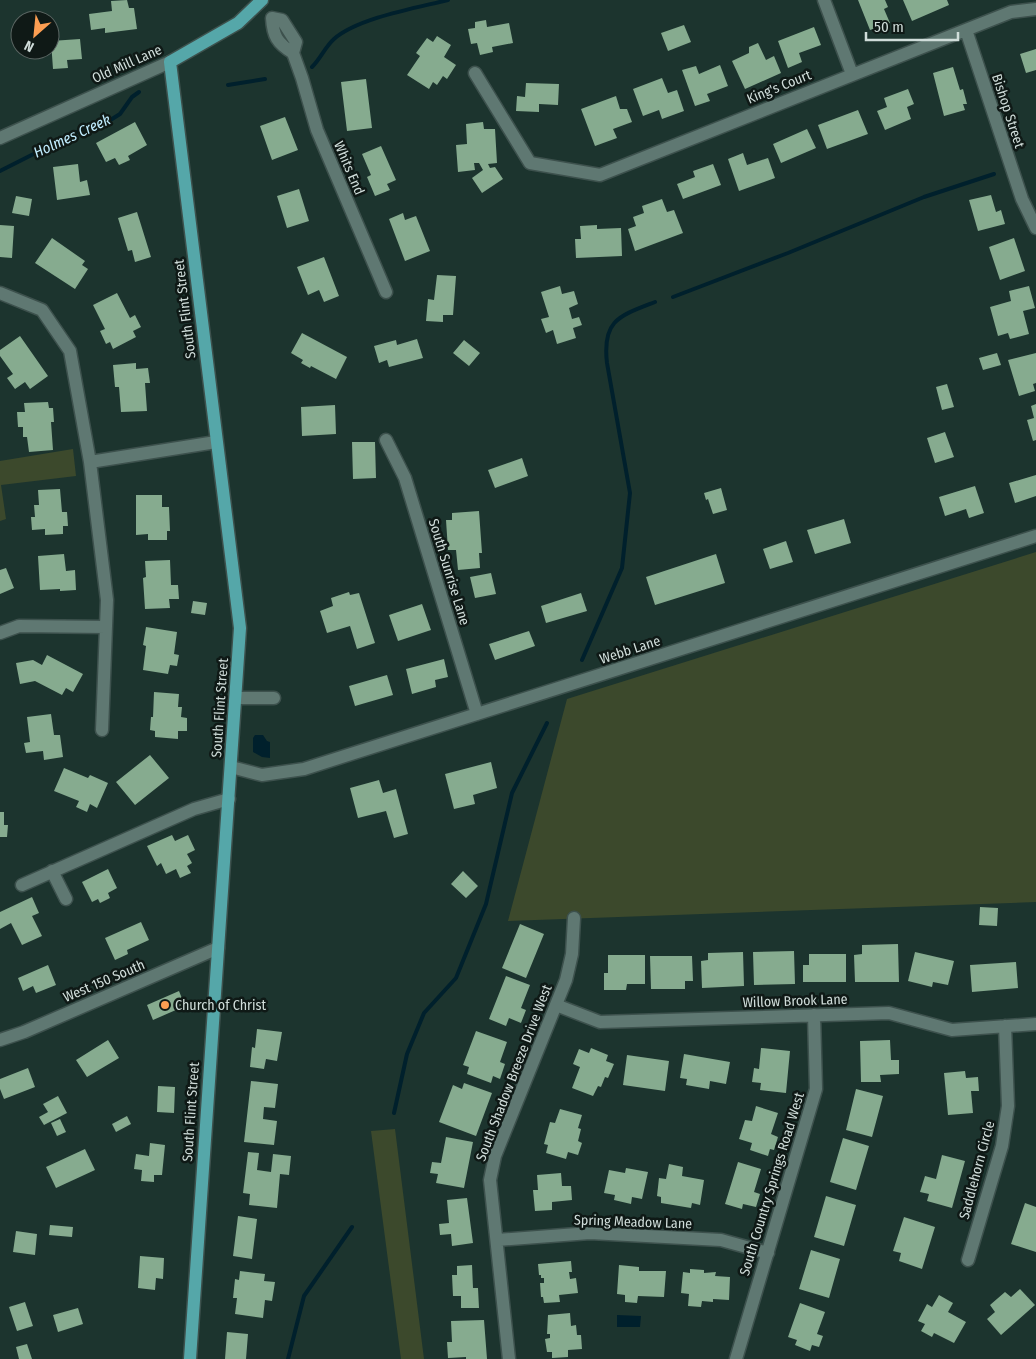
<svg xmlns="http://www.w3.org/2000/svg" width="1036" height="1359" viewBox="0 0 1036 1359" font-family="'Fira Sans Condensed',sans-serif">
  <rect width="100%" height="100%" fill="#1c342e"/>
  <path fill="#3c492c" d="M73,449L76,476L1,485L6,519L0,521V461Z
    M1036,552V902L508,921L567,699Z
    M395,1129L424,1359H401L371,1131Z"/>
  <path fill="#00202c" d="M255,735H263L267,741L270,742V758L262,757L253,752V738Z
    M617,1315L641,1316L640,1327H617Z"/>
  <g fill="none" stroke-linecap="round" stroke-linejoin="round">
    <path stroke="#00202c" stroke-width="4" d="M312,67C321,58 325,47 334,39C358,18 416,8 448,0
      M228,85L265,79
      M0,171L85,128L112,119L120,114L132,97L139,92
      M673,297L788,253L924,197L994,174
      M582,660L622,568L630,493L607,363C602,320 619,316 655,302
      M394,1113L407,1054L424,1013L456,978L486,904L512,793L547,723
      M288,1359L304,1296L352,1227"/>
  </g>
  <path fill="#86ab8f" d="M127,0L129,8H134L137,29L105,33V28L91,30L89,14L112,11L111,1Z
    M858,0H885L888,7L884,9L890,23L870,30Z
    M903,0H947L949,5L912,21Z
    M486,20L487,27L509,23L513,43L492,47L493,52L480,55L477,43L471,44L468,29L475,28V22Z
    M684,25L691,42L668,51L661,33Z
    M814,27L821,45L799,53L802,62L788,68L778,41Z
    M437,36L451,45L444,57L456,65L447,79L443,76L437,85L433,82L429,89L407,75L420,56L416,53L427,38L433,42Z
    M80,39L82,59L67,60L68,68L53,69L51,41Z
    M758,43L766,60L774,56L781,73L745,89L732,61L749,53V47Z
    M1036,49V70L1026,73L1020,54Z
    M720,65L728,86L707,94L710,101L695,106L682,70L696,66L699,74Z
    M953,67L960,90L963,89L967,104H963L965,110L944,116L933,73Z
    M662,78L668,93L677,90L684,111L662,119L659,110L643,116L633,89Z
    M366,79L372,128L347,131L341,82Z
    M526,83L559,84L558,105L539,104V112L516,111L517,96L525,97Z
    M908,89L914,104L907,107L911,119L885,130L877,111L887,107L884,98Z
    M616,96L620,109H627L632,122L613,129L617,138L595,146L581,109Z
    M858,110L868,134L827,149L818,125Z
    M285,117L298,150L272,160L260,126Z
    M135,122L147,145L128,156L130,160L119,165L115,158L106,162L96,143Z
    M483,122L484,129H495L497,163L488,164L490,168L495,167L503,179L482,193L472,178L483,170L479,163H474L475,170L458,172L456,145L467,144L466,124Z
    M807,129L816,148L781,163L773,144Z
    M381,146L396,180L387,184L390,190L375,196L367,177L371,175L362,154Z
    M743,153L747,165L768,158L775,178L739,191L728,159Z
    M78,164L80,182L87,180L90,195L57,200L53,167Z
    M713,164L721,185L683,199L677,184L695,177L693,171Z
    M299,189L309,221L287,228L277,196Z
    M991,195L996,212L1001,210L1005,224L978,231L969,200Z
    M16,196L32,199L29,216L12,213Z
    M662,199L667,212L674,210L683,233L635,251L628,229L636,226L633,217L644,213L642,206Z
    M137,212L151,257L135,262L132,250L128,251L118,218Z
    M403,213L405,220L416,216L430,251L405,261L389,219Z
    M0,225L14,226L12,258L0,257Z
    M597,225V229L621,228L622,256L576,258L575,239H581L580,226Z
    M52,238L85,261L82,265L88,269L75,289L35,263Z
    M1014,238L1025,271L1000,280L989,247Z
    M324,257L339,296L324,302L319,290L308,295L297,267Z
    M437,275L456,276L453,315H443V322L426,321L428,299L434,300Z
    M560,286L562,294L574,291L578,304L569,308L572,319L579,317L582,325L573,328L576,338L557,344L553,330L546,333L541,319L549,317L541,292Z
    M1029,286L1035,308L1023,311L1029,334L1010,339L1008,333L998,336L990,307L1011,301L1009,291Z
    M117,293L130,318L135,315L141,327L133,331L136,337L113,349L110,342L106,344L100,331L105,329L93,305Z
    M302,333L347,357L336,379L311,366L310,368L301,363L303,360L291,353Z
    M20,336L48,376L30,389L25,382L15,389L7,378L13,374L0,356V350Z
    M417,339L423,358L389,367L387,360L379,363L374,346L396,340L397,345Z
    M464,340L480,353L469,366L453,353Z
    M997,353L1001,365L983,370L979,358Z
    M1036,353V383L1033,384L1035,391L1019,396L1008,360Z
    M136,363V369L148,368L150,383H145L147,411L121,412L119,387H115L113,365Z
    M947,384L954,407L942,410L936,387Z
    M48,402L49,408H53L54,422H51L53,450L29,452L27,437H23V427H18L17,412H25L24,403Z
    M1036,404V440L1033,441L1027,420L1034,418L1031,406Z
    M335,405L336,434L302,436L301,407Z
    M945,432L954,457L935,463L927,438Z
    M352,442H375L376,478L353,479Z
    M522,458L528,476L495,488L488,470Z
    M1036,475V496L1015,503L1009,483Z
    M975,486L984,513L969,518L966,509L945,516L939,497Z
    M721,488L727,510L713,514L708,499L706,500L704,493Z
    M60,489L62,512H67L68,526H63V534L45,535V529L32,530L31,517H35L34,505H39L38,490Z
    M136,495H162V507H169L170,531H167V540H148V534L136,535Z
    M479,511L482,553H479L480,568L458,570L456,550H448L446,520H452V513Z
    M844,519L851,543L815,554L807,530Z
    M786,541L793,562L770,569L763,549Z
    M64,554L66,571L75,570L76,590L60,591V589L40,590L38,556Z
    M716,554L725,583L655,605L646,577Z
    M170,560L171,585H178L179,599H169L170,608L145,609L143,578L146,577L145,561Z
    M6,568L14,588L0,594V570Z
    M491,573L496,594L475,598L470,577Z
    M349,592L350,595L359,593L375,643L357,649L350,626L327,633L320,611L333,606L331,598Z
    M581,593L587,611L546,623L541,606Z
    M193,601L207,603L205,615L191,613Z
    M422,604L431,630L398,641L389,615Z
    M146,627L177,632L174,654L179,655L177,666L170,665L168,674L143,670L146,646L143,645Z
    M529,631L535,646L495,660L489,644Z
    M47,655L83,674L73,692L66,688L62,695L35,681L20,684L16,663L33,660L42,665Z
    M444,659L448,677L435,680L436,687L412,694L406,669Z
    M387,675L393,695L355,706L349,686Z
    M154,692L179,694L178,707H182L181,717L187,718V731H178V739L155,737V731L150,730L151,717H153Z
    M51,714L54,735H60L63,757L44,760L43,751L26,753L24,743L30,742L27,717Z
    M150,755L169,778L135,805L116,782Z
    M491,762L497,788L473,795L475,804L454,809L445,774Z
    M64,768L88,778L90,775L108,783L97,808L90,804L87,812L76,807L79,801L54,791Z
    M379,780L383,793L396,789L408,834L394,838L386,811L358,818L350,788Z
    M0,812H4V825H8L7,837H0Z
    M172,835L175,841L188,835L195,850L187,854L192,863L187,866L191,873L180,878L176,869L166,874L161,863L157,866L147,846Z
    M108,869L117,888L108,893L110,898L100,903L98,899L92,902L82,882Z
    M463,871L478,886L466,898L451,884Z
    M32,897L39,913L32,916L42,936L22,945L11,923L0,929V912Z
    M980,907L998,908L997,926L979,925Z
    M141,922L149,940L127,950L128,954L115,960L105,938Z
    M520,924L544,934L526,978L502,968Z
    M898,944L899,982H855L854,955L862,954V945Z
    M794,951L795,984L754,985L753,952Z
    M743,952L744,986L702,988L701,961L708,960V953Z
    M915,952L954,961L948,985L933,982L932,987L908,981Z
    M809,954H846V982H803V965H809Z
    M608,955H645V984H627L626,990H604V973H608Z
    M650,956H692L693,981H685V989H651Z
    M1016,962L1018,988L972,992L970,965Z
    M48,965L56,985L36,993L33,986L23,991L18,978Z
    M506,976L530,985L521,1008L526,1010L521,1023L509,1018L506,1026L489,1019Z
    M179,991L185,1006L153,1020L147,1005Z
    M257,1029L282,1032L277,1061L266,1059L264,1069L250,1067L252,1047L255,1048Z
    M476,1031L507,1042L500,1062L505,1064L500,1079L493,1076L491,1083L467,1074L469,1067L463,1065Z
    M108,1040L119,1058L87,1077L76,1060Z
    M890,1040L891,1060H899V1074L880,1075L881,1082H861L860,1041Z
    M591,1048L608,1055L606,1061L614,1064L608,1078L605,1077L601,1087L598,1086L593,1096L572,1088L580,1067L573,1064L579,1049L589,1053Z
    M761,1048L790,1051L786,1093L760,1090L761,1083L752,1082L754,1068L759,1069Z
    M684,1054L730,1062L726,1084L710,1081L709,1089L686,1085L687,1079L680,1078Z
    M627,1055L669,1061L665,1091L623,1085Z
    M28,1068L35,1087L4,1099L0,1089V1079Z
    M965,1071L966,1078L978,1077L979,1091H971L973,1113L948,1115L944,1073Z
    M251,1081L278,1084L275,1108L264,1107L263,1119L277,1121L274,1145L244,1142Z
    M464,1083L492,1093L476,1136L439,1122L453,1085L462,1089Z
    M158,1086L175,1087L174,1113L157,1112Z
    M856,1089L883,1096L872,1137L846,1130Z
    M58,1096L67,1113L44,1125L39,1117L48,1112L43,1104Z
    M756,1106L778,1113L771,1134L778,1137L774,1150L770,1149L768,1156L750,1150L752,1143L739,1139L745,1120L752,1121Z
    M560,1109L582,1115L578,1128L581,1129L578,1141L582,1143L578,1155L568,1152L566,1159L546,1153L548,1145L544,1144L550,1122L555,1123Z
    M127,1116L131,1124L116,1132L112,1124Z
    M60,1119L66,1132L57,1136L51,1123Z
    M446,1137L473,1142L464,1188L436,1183L438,1174L430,1173L432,1162L441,1163Z
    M843,1138L869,1146L856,1190L830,1182Z
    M150,1143L165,1145L162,1175H154V1182L141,1181L142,1170L134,1169L136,1154L149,1156Z
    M85,1149L95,1170L56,1188L46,1167Z
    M248,1152L259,1153L257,1170L271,1172L273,1154L291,1156L289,1175L280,1174L277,1208L249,1205L250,1194L243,1193Z
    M942,1155L965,1161L952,1208L927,1201L929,1194L920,1192L925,1176L936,1179Z
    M738,1162L761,1169L754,1192L760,1194L756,1207L743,1204L742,1209L725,1204Z
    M669,1164L683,1167L682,1176L704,1180L700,1205L692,1203L691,1208L661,1203V1197L657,1196L659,1178L666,1179Z
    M626,1168L648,1172L642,1199L632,1197L631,1204L614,1200L615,1195L604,1193L609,1170L625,1173Z
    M561,1173L562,1186H571L572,1200L552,1202V1210L535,1211L533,1190H538L537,1175Z
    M826,1196L856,1205L844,1246L814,1237Z
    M467,1198L473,1243L452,1246L451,1234L440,1235L439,1224L449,1223L447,1200Z
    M1025,1203L1036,1207V1252L1011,1244Z
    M238,1216L257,1219L252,1259L233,1256Z
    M904,1217L935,1227L922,1269L899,1261L901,1253L893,1251Z
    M50,1225L73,1227L72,1237L49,1235Z
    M16,1231L37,1234L35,1255L13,1252Z
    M811,1250L840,1259L829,1298L799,1289Z
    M140,1256L164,1258L163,1279L156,1278L155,1290L138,1288Z
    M571,1261L572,1272H569L570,1279L576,1278L578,1293L559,1295L560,1302L544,1303L543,1297H541L540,1283H544V1278H541V1275H539L538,1264Z
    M472,1265L473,1288H478L479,1308H461V1296H453L452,1275H457V1266Z
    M619,1265L639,1267V1271H666L664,1297L638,1296L637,1303L625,1302V1295L617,1294Z
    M690,1269L704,1270V1273L716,1272L715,1276L730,1277L729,1300L713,1299V1302L702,1301L701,1307L688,1306L689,1294L681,1293L683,1272L690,1273Z
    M240,1271L265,1274L264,1281L275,1282L272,1301L265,1300L263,1318L235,1314L237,1298H233L235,1279L239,1280Z
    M1020,1289L1035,1305L1001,1335L987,1319L995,1312L990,1305L1005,1292L1011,1297Z
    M939,1295L953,1303L948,1312L966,1322L954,1343L934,1333L932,1337L921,1331L925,1324L918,1321L927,1304L932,1307Z
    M25,1302L33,1326L17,1331L9,1307Z
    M800,1303L825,1312L817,1334L823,1336L819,1347L812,1345L810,1351L795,1345L797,1340L788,1337Z
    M78,1308L83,1324L58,1332L53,1315Z
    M570,1313L571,1326L576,1325L577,1335H581L582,1349L568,1350V1357L552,1358V1352H547L545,1339L550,1338V1334H547L548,1315Z
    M484,1320L487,1359H466V1357L448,1358L447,1342H452L451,1321Z
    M227,1332L248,1334L246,1359H225Z
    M27,1344L32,1359H19L16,1347Z"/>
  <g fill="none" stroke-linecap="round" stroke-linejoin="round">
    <g stroke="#3d514d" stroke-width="15">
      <path id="minor" d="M824,0L852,74
        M966,30L1022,199L1036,228
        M293,53C277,43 273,36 272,18L282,20L296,42L293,53L302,78L317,130L386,292
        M475,73L530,163L600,175L1011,12L1036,9
        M0,138L170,62
        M0,293L42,310L70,351L90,462L107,600L102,730
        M386,440L405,478L477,714
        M90,462L216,442
        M0,633L19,626L106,627
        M236,698H274
        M231,767L262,775L304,769L1036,536
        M52,871L66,899
        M22,885L194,809L229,799
        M556,1005L600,1022L889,1013L952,1030L1036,1024
        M0,1040L24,1032L218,948
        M497,1240L590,1233L721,1240L768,1253
        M968,1260L1002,1146L1008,1106L1005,1026
        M509,1359L490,1180L495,1156L566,980L572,954L574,918
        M736,1359L816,1089L814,1015"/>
    </g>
    <g stroke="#3d514d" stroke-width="15">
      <path id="major" d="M190,1359L240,628L170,62L238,23L262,0"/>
    </g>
    <use href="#minor" stroke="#5f7872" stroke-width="12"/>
    <use href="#major" stroke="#55a7a9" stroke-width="12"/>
  </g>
  <circle fill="#fc9e52" stroke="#0f1916" stroke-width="2" cx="165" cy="1005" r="5"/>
  <g text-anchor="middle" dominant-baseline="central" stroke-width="5" stroke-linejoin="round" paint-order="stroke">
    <g font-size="14" fill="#d0ddda" stroke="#0f1916">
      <text transform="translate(127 64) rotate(-24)">Old Mill Lane</text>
      <text transform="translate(779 87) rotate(-22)">King's Court</text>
      <text transform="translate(1008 111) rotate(72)">Bishop Street</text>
      <text transform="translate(349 168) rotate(67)">Whits End</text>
      <text transform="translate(185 309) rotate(-97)">South Flint Street</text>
      <text transform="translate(449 572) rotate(73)">South Sunrise Lane</text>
      <text transform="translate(630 650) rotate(-18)">Webb Lane</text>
      <text transform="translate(220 708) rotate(-86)">South Flint Street</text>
      <text transform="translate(104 981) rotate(-23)">West 150 South</text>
      <text transform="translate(795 1001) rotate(-2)">Willow Brook Lane</text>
      <text transform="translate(514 1073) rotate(-69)">South Shadow Breeze Drive West</text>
      <text transform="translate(191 1112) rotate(-86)">South Flint Street</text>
      <text transform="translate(977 1170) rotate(-75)">Saddlehorn Circle</text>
      <text transform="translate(772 1184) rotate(-73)">South Country Springs Road West</text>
      <text transform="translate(633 1222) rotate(2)">Spring Meadow Lane</text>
    </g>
    <g font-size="14" fill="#d0ddda" stroke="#0f1916" text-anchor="start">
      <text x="175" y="1005">Church of Christ</text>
    </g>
    <g font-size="15" font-style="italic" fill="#c0ecfe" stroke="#0f1916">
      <text transform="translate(72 136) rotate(-25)">Holmes Creek</text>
    </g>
  </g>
  <g transform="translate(35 35) rotate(207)"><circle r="24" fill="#0f1916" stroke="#5c6764"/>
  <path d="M0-4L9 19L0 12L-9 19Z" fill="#fc9e52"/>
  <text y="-8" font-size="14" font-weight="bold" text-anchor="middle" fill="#d0ddda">N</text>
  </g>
  <path d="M866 32v8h92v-8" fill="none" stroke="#d0ddda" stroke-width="2.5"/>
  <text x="874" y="32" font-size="15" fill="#d0ddda" stroke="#0f1916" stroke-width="4" paint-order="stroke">50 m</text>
</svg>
